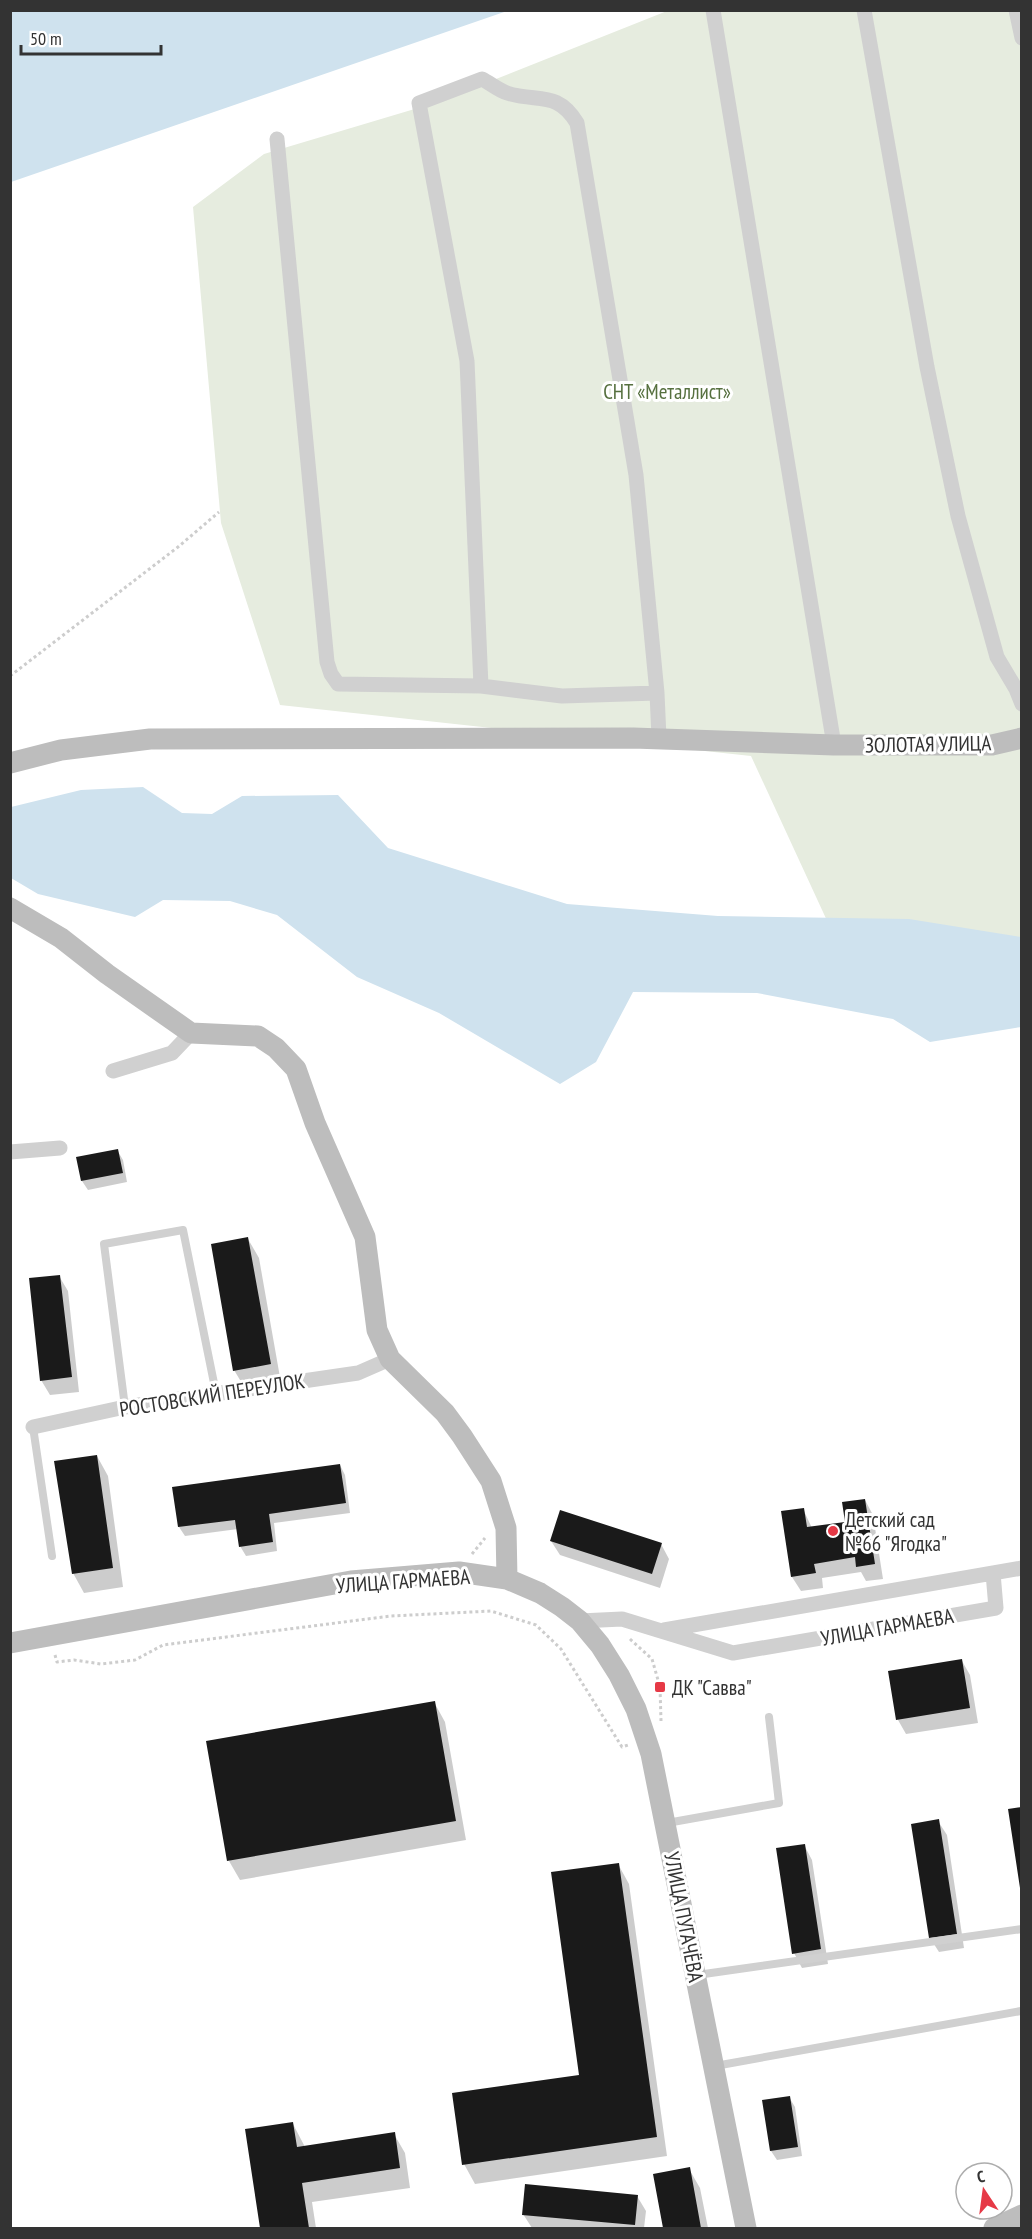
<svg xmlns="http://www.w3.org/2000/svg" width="1032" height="2239" viewBox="0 0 1032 2239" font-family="'PT Sans Narrow',sans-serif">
  <rect width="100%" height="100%" fill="#fff"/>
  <path fill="#e6ecdf" d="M667,11H1021V949L829,925L751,756L280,705L221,523L193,207L264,154L438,102Z"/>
  <path fill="#cfe2ee" d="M11,10H507V11L11,182Z
    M143,787L182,813L212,814L242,796L338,795L388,848L567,904L718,916L909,919L1021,937V1027L930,1042L893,1019L757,993L633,992L596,1062L560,1084L439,1013L357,977L277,915L230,901L163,900L135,917L38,894L11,878V807L81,790Z"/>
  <path fill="#0003" d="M117,1150L123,1160L127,1182L88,1190L82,1181L77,1159Z
    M248,1239L259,1258L281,1383L246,1390L234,1370Z
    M59,1276L68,1291L79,1392L50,1395L41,1380Z
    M97,1456L108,1476L123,1587L84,1593L73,1573Z
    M340,1465L345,1475L350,1513L274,1523L277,1551L246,1556L240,1546L238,1529L185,1536L179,1527L174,1488Z
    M865,1500L873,1515L883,1579L866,1581L861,1572L822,1578L823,1588L801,1591L792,1577L783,1512L803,1509L812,1528L847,1523Z
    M551,1541L661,1544L669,1559L660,1588L560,1555Z
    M962,1661L970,1675L978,1723L906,1734L898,1720L890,1673Z
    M434,1702L445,1722L466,1840L240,1880L229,1861Z
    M938,1821L947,1835L964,1948L939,1952L930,1938Z
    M804,1845L812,1860L828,1964L802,1968L794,1953Z
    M618,1864L629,1884L667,2156L475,2184L464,2164L581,2076Z
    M789,2097L795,2107L802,2156L777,2160L771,2151Z
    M293,2124L305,2147L394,2134L405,2153L410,2188L312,2202L316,2228H261L247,2131Z
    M689,2169L700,2188L708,2228H664L655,2175Z
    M637,2196L646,2211L644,2228H532L523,2214Z"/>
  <path fill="#1a1a1a" d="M118,1149L123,1173L81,1181L76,1157Z
    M248,1237L271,1364L233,1371L211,1244Z
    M60,1275L72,1377L40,1381L29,1278Z
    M97,1455L113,1568L72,1574L54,1461Z
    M340,1464L346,1503L269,1514L273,1542L239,1547L235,1520L178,1527L172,1487Z
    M865,1499L875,1564L856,1567L855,1557L814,1564L816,1573L791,1577L781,1511L804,1508L807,1527L845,1522L842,1502Z
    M560,1510L662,1543L652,1574L550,1541Z
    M962,1659L970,1708L896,1720L888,1671Z
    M435,1701L456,1821L227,1861L206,1741Z
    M1022,1807V1888H1020L1008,1809Z
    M939,1819L957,1934L929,1938L911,1824Z
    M805,1844L821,1949L792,1954L776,1848Z
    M619,1863L657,2137L462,2165L452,2093L579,2075L551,1872Z
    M790,2096L798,2147L770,2151L762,2100Z
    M293,2122L297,2147L395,2132L400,2168L302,2183L309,2228H260L245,2129Z
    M690,2167L701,2228H663L653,2174Z
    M525,2184L638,2195L635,2225L522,2215Z"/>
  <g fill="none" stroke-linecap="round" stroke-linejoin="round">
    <path stroke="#cdcdcd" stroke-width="3" stroke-dasharray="3 3" stroke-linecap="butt" d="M10,676L178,547L219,512
      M472,1554L485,1538
      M630,1639L652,1659L660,1687L661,1721
      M55,1655L57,1662L74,1660L101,1664L135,1660L163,1645L391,1616L491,1611L536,1625L561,1649L622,1747L628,1745"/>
    <path stroke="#d0d0d0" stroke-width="8" d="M125,1407L104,1244L183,1230L216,1393
      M33,1427L52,1556
      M667,1823L779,1803L769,1717
      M697,1975L1022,1929
      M715,2066L1021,2011"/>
    <path stroke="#d0d0d0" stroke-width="15" d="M713,10L834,745
      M864,10L927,367L958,516L997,657L1016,689L1022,704
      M1016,10L1022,38
      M277,139L327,662L331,674L338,684L481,686L562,696L657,693
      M481,686L467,361L419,103L482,79C490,83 498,90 507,93C538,103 557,90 577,123L636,475L657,693L659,738
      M113,1071L172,1053L191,1033
      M10,1152L60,1148
      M33,1427L125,1407L358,1373L390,1359
      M580,1621L622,1619L733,1653L996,1608L993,1573
      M664,1630L1022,1568"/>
    <path stroke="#bdbdbd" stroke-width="21" d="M10,763L61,750L150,739L633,738L834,745H992L1022,738
      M10,908L61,938L107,974L191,1033L258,1036L276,1048L296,1069L315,1123L365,1237L377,1330L390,1359L445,1413L462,1436L491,1481L506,1528L507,1579
      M10,1643L351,1581L459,1572L507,1579L540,1593L562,1607L580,1621L600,1645L619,1675L636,1709L651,1754L746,2228
      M994,2228L1022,2215"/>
  </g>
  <g fill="#e63946" stroke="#fff" stroke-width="2">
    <circle cx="833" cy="1531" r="6"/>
    <rect x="654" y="1681" width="12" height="12" rx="3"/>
  </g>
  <g text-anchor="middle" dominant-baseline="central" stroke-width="6" stroke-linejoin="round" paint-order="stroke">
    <g font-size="21" fill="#56703f" stroke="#fff">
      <text x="667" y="391">СНТ «Металлист»</text>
    </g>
    <g font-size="21" fill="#333" stroke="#fff">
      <text transform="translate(928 744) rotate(-1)">ЗОЛОТАЯ УЛИЦА</text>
      <text transform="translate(212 1395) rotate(-9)">РОСТОВСКИЙ ПЕРЕУЛОК</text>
      <text transform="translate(403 1581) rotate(-4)">УЛИЦА ГАРМАЕВА</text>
      <text transform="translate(887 1627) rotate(-10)">УЛИЦА ГАРМАЕВА</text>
      <text transform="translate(684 1917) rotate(79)">УЛИЦА ПУГАЧЁВА</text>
    </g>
    <g font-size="21" fill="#333" stroke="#fff" text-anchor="start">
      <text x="845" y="1519">Детский сад<tspan x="845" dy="24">№66 "Ягодка"</tspan></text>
      <text x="672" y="1687">ДК "Савва"</text>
    </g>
  </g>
  <rect width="1032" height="2239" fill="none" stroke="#333333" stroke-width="24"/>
  <g transform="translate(984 2191) rotate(347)"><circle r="28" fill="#ffffff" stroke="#adadad" stroke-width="1.5"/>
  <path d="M0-4.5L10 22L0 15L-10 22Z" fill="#e63946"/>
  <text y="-9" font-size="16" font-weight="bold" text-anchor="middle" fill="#333333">С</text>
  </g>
  <path d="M21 45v9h140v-9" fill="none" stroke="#333333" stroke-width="3"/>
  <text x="30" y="45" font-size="18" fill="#333333" stroke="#ffffff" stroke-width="4.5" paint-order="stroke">50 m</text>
</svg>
